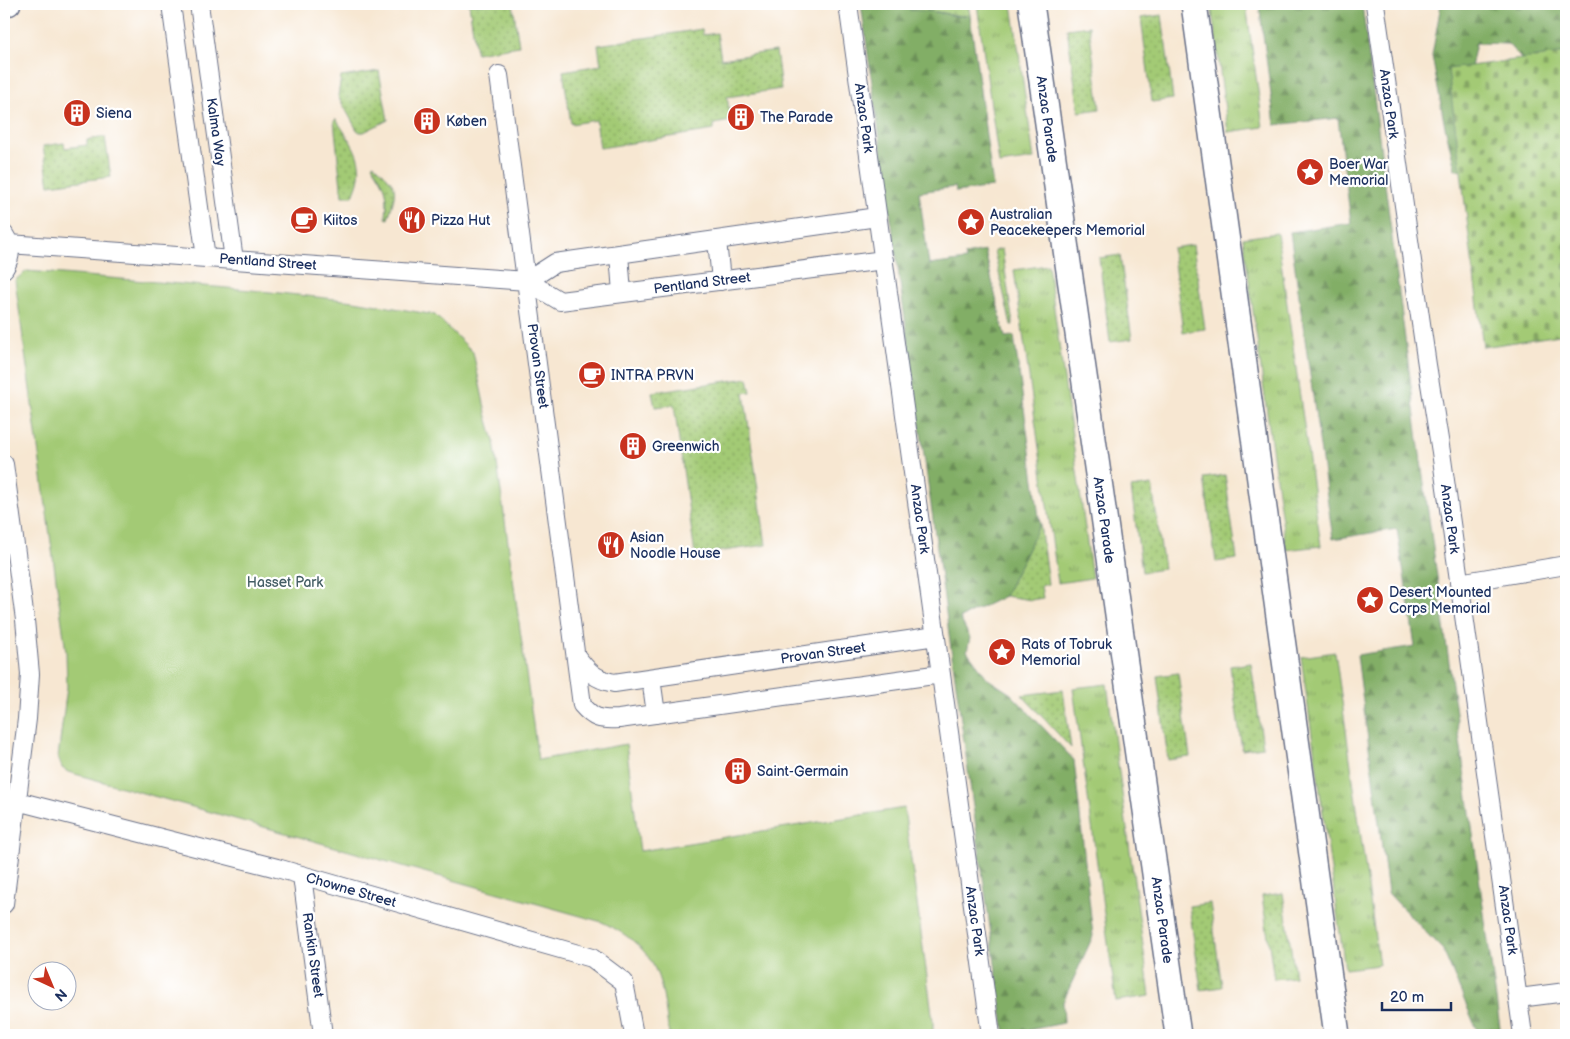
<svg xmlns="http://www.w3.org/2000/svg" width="1570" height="1039" viewBox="0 0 1570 1039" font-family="'Balsamiq Sans',sans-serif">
  <defs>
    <pattern id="grass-tufts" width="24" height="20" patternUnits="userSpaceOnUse" patternTransform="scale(1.25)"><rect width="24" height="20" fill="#a3ca75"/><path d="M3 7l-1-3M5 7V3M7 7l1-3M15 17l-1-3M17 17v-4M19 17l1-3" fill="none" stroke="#84a463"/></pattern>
    <pattern id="forest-firs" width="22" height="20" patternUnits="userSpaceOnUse" patternTransform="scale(1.25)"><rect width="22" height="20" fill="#82ae66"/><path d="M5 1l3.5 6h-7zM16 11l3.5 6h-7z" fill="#6a8e57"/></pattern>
    <pattern id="cemetery-stones" width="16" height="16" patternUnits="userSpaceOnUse" patternTransform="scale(1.25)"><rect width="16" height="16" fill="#a3ca75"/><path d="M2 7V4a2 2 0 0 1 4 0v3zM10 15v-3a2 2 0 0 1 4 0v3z" fill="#84a463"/></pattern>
    <pattern id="garden-dots" width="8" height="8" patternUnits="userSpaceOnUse" patternTransform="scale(1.25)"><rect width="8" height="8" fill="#a3ca75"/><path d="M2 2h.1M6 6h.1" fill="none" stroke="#84a463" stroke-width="1.8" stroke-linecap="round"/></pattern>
  </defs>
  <rect width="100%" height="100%" fill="#fff"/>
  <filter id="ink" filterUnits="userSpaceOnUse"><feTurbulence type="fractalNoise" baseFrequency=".02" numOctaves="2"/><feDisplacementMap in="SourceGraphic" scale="10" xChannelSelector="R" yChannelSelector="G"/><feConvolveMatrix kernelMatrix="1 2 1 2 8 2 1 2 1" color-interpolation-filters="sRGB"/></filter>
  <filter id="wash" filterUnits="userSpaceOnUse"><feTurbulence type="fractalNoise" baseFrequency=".0096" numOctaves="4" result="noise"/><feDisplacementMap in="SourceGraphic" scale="20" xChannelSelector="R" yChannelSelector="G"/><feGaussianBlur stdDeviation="1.12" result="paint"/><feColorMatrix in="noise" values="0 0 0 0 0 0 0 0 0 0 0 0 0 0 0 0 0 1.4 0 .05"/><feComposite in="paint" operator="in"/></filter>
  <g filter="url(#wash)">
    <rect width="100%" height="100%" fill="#f7e7d2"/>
    <path fill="url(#grass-tufts)" stroke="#5f7c6a" d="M977,4H1012L1034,159L999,164Z
      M1211,4H1246L1263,127L1228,132Z
      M1277,233L1321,546L1286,550L1243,238Z
      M1048,265L1092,578L1058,583L1014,270Z
      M1335,652L1379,965L1345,969L1301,657Z
      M1107,684L1150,996L1116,1001L1073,688Z"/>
    <path fill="url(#forest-firs)" stroke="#4e6e62" d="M861,4H895L910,10L930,11L957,16L970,15L993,187L956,192L955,187L919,192L929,265L966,260L965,255L985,251L1005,337L1014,336L1040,524L1005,596L960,618L970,638L967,651L988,679L1011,694L1074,760L1093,936L1063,1002L1064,1023L1029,1030L1030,1035H1005Z
      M1259,4H1362L1418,440L1501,1035H1479L1443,950L1388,893L1357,655L1415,646L1397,529L1333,539L1290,232L1351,223L1338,118L1275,125Z
      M1441,4H1566V85L1540,80L1508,44L1476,43L1464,102L1496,180L1455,169L1444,122L1432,56Z"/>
    <path fill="url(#cemetery-stones)" stroke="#5f7c6a" d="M1566,53V334L1483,347L1448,69Z"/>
    <path fill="#a3ca75" stroke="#5f7c6a" d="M27,271L251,290L354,301L435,315L473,352L486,413L494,441L538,760L626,744L640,851L904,808L933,1021V1032L930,1035H669C661,977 660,950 602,922L68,772L62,768L58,757L67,687L66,652L15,280Z"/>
    <path fill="url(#garden-dots)" stroke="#5f7c6a" d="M469,4H513L519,46L476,53Z
      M895,4H968L970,15C955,17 944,12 930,11C917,10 907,11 895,4Z
      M1162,15L1173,99L1152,102L1141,18Z
      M1089,26L1100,109L1079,112L1067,29Z
      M702,29L703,35L717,33L721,59L776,51L781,89L727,97L731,121L714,124V130L600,148L596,120L571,124L563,71L601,65L598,45Z
      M379,71L388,120L364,132H360L357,130L338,96L341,77Z
      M336,119C347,137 363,155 359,177C358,184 355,190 353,196H342L334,121Z
      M105,137L111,177L49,185L43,146L64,143L65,148L87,145V140Z
      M374,164C399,188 398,185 388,219L386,218C388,190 387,188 372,165Z
      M1193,245L1205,329L1183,332L1172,248Z
      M1002,249L1013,325H1011L994,251Z
      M1120,255L1132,339L1110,342L1099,258Z
      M748,378L751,392L744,393L766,545L695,555L674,405L655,407L652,392Z
      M1225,475L1237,559L1216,562L1204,478Z
      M1152,485L1164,569L1142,572L1131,488Z
      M1040,524L1048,584L1041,586L1043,598L1031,600L1005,596Z
      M1251,663L1263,747L1242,750L1230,666Z
      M1178,673L1190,757L1168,760L1157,676Z
      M1063,690L1071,748L1022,695Z
      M1283,893L1295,977L1274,979L1262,896Z
      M1210,903L1222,987L1201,990L1189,906Z"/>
  </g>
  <g filter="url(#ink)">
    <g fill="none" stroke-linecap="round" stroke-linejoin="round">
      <g stroke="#686f87" stroke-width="20">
        <path id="minor" d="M171,4L206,258
          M199,4L234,260
          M848,4L991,1035
          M1375,4L1427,365L1441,452L1523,1035
          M499,75L582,705C594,719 600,720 619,719L941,674
          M717,240L721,281
          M9,244L527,281L560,301L884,260
          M619,254L622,293
          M4,269C11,258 12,246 4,234
          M527,281L555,263L877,217
          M4,464L25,620L30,674L27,719L4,904
          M1459,583L1566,565
          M576,656C588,672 595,679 614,683L936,636
          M651,678L656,714
          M17,801L277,868L592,958L624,982L634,1035
          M302,876L323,1035
          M1519,998L1566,992"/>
      </g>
      <g stroke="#686f87" stroke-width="25">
        <path id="tertiary" d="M4,4H9"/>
      </g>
      <g stroke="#686f87" stroke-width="28">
        <path id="secondary" d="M1031,4L1178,1035
          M1194,4L1337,1035"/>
      </g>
      <use href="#minor" stroke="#fff" stroke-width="18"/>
      <use href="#tertiary" stroke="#fff" stroke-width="22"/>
      <use href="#secondary" stroke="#fff" stroke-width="25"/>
    </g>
  </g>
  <defs>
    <g id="building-disc" transform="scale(1.4375)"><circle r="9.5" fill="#c8321e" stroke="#fff"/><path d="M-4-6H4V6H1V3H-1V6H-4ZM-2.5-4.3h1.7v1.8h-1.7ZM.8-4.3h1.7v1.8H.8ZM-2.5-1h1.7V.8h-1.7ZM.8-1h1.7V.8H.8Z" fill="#fff"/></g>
    <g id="sight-disc" transform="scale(1.4375)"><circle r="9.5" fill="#c8321e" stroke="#fff"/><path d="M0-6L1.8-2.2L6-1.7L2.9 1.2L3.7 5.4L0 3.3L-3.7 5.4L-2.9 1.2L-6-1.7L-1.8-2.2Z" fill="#fff"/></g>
    <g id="cafe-disc" transform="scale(1.4375)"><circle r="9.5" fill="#c8321e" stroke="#fff"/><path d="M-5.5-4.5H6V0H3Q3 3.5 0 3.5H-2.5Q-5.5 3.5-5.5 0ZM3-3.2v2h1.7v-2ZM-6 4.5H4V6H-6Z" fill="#fff"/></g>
    <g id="restaurant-disc" transform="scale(1.4375)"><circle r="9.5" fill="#c8321e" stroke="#fff"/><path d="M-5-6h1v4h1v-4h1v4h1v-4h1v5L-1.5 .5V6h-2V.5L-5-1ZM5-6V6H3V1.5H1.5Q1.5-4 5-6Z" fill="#fff"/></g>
  </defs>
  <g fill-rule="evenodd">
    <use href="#building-disc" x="77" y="113"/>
    <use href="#building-disc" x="741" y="117"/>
    <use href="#building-disc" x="427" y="121"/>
    <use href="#sight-disc" x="1310" y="172"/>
    <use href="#cafe-disc" x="304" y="220"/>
    <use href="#restaurant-disc" x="412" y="220"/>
    <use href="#sight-disc" x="971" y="222"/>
    <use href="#cafe-disc" x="592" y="375"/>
    <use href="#building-disc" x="633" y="446"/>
    <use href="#restaurant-disc" x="611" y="545"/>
    <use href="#sight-disc" x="1370" y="600"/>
    <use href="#sight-disc" x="1002" y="652"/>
    <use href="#building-disc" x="738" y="771"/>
  </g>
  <g text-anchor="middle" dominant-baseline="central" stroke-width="4.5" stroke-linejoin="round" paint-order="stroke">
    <g font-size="14" fill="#1b2f5e" stroke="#fff">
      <text transform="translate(1389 104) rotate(82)">Anzac Park</text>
      <text transform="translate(864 118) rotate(82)">Anzac Park</text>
      <text transform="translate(1047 119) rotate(82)">Anzac Parade</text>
      <text transform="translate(216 132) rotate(82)">Kalma Way</text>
      <text transform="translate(268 262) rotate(4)">Pentland Street</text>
      <text transform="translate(702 283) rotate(-7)">Pentland Street</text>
      <text transform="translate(538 366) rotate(82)">Provan Street</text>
      <text transform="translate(920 519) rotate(82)">Anzac Park</text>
      <text transform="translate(1450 519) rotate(82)">Anzac Park</text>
      <text transform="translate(1104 520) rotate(82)">Anzac Parade</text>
      <text transform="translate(823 653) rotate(-8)">Provan Street</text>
      <text transform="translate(351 890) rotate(16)">Chowne Street</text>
      <text transform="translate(1162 920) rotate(82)">Anzac Parade</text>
      <text transform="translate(1508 920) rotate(82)">Anzac Park</text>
      <text transform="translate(975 921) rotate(82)">Anzac Park</text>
      <text transform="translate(313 955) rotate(82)">Rankin Street</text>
    </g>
    <g font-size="14" fill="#1b2f5e" stroke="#fff" text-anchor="start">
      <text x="96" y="113">Siena</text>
      <text x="760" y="117">The Parade</text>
      <text x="446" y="121">Køben</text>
      <text x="1329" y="164">Boer War<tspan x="1329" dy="16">Memorial</tspan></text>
      <text x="990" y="214">Australian<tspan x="990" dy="16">Peacekeepers Memorial</tspan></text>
      <text x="323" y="220">Kiitos</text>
      <text x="431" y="220">Pizza Hut</text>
      <text x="611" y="375">INTRA PRVN</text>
      <text x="652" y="446">Greenwich</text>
      <text x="630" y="537">Asian<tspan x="630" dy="16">Noodle House</tspan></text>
      <text x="1389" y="592">Desert Mounted<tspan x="1389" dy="16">Corps Memorial</tspan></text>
      <text x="1021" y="644">Rats of Tobruk<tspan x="1021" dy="16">Memorial</tspan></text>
      <text x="757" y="771">Saint-Germain</text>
    </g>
    <g font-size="14" fill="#445e65" stroke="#fff">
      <text x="285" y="582">Hasset Park</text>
    </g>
  </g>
  <rect width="1570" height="1039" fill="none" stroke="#fff" stroke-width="20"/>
  <g transform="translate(52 986) rotate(136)"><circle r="24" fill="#ffffff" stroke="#a4acbf"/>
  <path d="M0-4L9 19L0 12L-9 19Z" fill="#c8321e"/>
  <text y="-8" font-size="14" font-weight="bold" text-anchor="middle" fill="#1b2f5e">N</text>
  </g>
  <path d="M1382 1002v8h69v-8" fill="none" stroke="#1b2f5e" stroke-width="2.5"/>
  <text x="1390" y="1002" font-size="15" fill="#1b2f5e" stroke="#ffffff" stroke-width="4" paint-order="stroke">20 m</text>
</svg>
